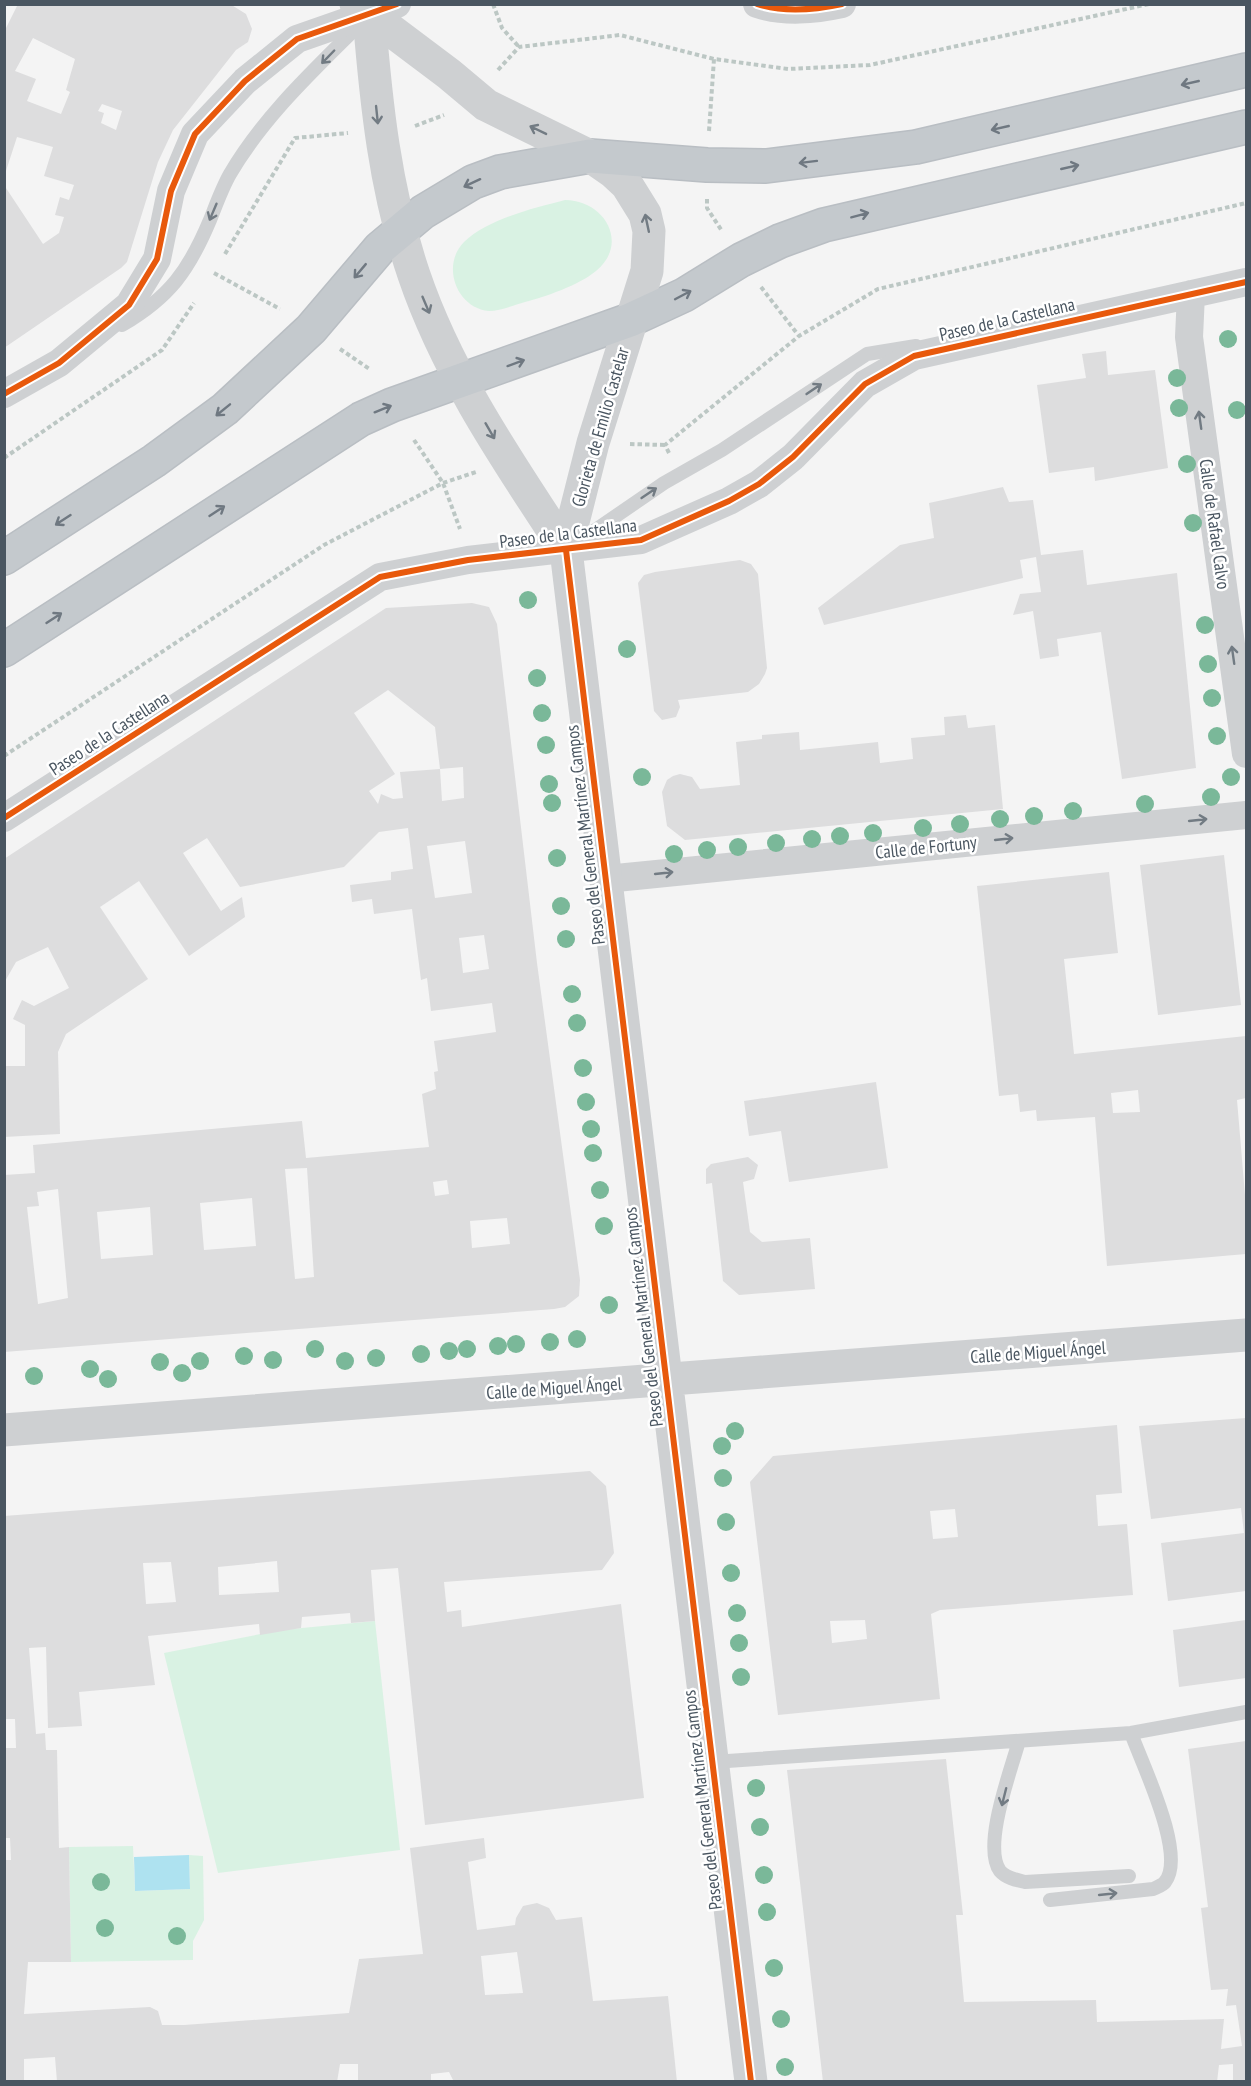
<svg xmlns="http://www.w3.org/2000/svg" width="1251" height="2086" viewBox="0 0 1251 2086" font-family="'PT Sans Narrow',sans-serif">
  <rect width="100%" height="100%" fill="#f4f4f4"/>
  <path fill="#d9f2e3" d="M565,200C604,200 630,243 596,271C579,285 545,297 525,302C514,305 500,311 489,311C456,308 441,265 464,242C488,219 534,208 565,200Z
    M375,1621L400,1850L218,1873L164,1653L281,1630Z
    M133,1846L135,1891L190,1889L189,1855L203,1856L204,1920L193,1941V1960L71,1962L69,1847Z"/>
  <path fill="#aee2f0" d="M189,1855L190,1889L135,1891L134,1857Z"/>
  <path fill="#ddddde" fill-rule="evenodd" d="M18,4H230L246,14L252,29L248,42L236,50L173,130L158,162L127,262L121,268L4,348V185L43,244L59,233L64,217L55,215L60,197L69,200L74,185L44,176L53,147L17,137L5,174V30ZM33,38L75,59L66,90L70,92L61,114L27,101L36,79L15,71ZM102,104L122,111L116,130L101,123L104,113L98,111Z
    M1106,351L1108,375L1155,370L1168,468L1095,481L1094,467L1049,473L1037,385L1086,378L1082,354Z
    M1003,487L1009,502L1033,500L1041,555L1083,550L1087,585L1177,573L1196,768L1122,779L1101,632L1057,639L1059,656L1040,659L1033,611L1013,615L1020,594L1041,592L1036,557L1020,560L1023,578L824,625L818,608L900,545L934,538L929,503Z
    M740,560L751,564L758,574L767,668L765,674L759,684L748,692L678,700L680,707L676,717L662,720L654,711L638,583L644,575L655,572Z
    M472,603L489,607L497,624L537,963L580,1280L579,1296L565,1307L554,1309L4,1352V1175L35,1173L33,1145L302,1121L306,1158L429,1147L422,1094L436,1089L434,1072L438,1071L434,1041L496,1032L492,1003L431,1011L427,978L421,980L412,909L374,914L372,899L352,902L350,885L391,880V872L413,869L408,828L379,832L344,867L240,887L207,838L183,853L221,911L242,897L245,917L189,956L139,881L100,907L148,979L66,1034L58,1052L60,1134L4,1137V1066H25V1025L13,1019L22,1000L34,1006L69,988L48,947L16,962L4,983V859L386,608ZM388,690L435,727L440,769L463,767L464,798L442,801L440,769L400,772L403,798L393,799L381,794L378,804L369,791L395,774L354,713ZM465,841L472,893L435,898L427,846ZM484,935L489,969L463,973L459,938ZM307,1168L314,1277L295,1279L285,1169ZM447,1180L449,1194L435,1196L433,1182ZM58,1189L68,1298L38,1304L27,1207L39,1206L37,1192ZM252,1198L256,1246L204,1250L200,1203ZM150,1207L153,1255L101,1259L97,1212ZM507,1218L510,1244L472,1248L470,1221Z
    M966,715L968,728L995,725L1003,809L685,840L667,826L662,792L667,780L673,776L680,774L692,777L700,789L740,785L736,742L762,739V735L799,732L800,750L878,742L880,763L913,759L911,738L945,735L944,717Z
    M1224,855L1241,1005L1158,1015L1140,865Z
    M1109,872L1118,953L1064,959L1074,1054L1246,1036V1098L1237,1100L1246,1207V1254L1107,1266L1095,1117L1037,1121L1036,1110L1020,1112L1018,1094L999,1096L977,886ZM1138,1090L1140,1112L1113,1113L1111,1093Z
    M876,1082L888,1168L789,1182L781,1131L749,1136L744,1101Z
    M748,1157L758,1165L754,1179L743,1182L750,1232L762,1242L810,1238L815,1289L739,1295L723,1281L712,1183L706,1184V1169L711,1164Z
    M1246,1418V1591L1168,1601L1161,1543L1244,1533L1241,1508L1151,1519L1139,1426Z
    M1117,1425L1122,1493L1096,1495L1098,1526L1127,1524L1133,1595L940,1610L931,1614L940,1699L778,1715L750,1482L773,1456ZM955,1509L958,1537L933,1539L930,1511ZM865,1620L867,1639L832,1643L830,1621Z
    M590,1471L606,1486L614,1553L602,1570L444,1582L447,1612L461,1610L462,1627L621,1604L644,1798L425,1825L398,1568L371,1570L375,1621L351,1623L350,1613L302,1617L301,1628L260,1635L259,1624L148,1636L155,1685L79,1692L82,1726L48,1728L46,1647L29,1648L36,1734L45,1733L46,1750H57L59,1848L69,1847L71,1962H28L24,2014L150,2007L158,2011L162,2025H184L349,2013L359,1959L423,1954L410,1848L484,1838L486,1858L468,1862L477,1930L515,1925L516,1918L523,1906L537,1903L549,1908L556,1920L582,1917L593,2001L668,1996L677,2082H454L449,2072L431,2074V2082H358V2064H340L337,2082H57L55,2057L24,2059V2082H4V1860H11L10,1838H4V1748H16L15,1719H4V1516ZM277,1561L279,1592L219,1595L218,1567ZM171,1562L176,1602L146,1604L143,1563ZM517,1952L523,1993L485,1995L481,1956Z
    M1246,1620V1678L1179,1687L1173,1630Z
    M1246,1741V2082H1233V2064L1219,2065L1217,2082H823L787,1770L946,1759L963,1915H956L964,2002L1096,2000L1097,2022L1224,2019L1221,2049L1242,2046L1236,2005L1226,2006L1228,1989L1211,1990L1201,1908L1208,1907L1188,1749Z"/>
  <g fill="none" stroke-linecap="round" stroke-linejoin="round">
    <g stroke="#b9bec3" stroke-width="36">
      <path id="trunk" d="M4,558L154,461L225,409L311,329L380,248L423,212L473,182L500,172L590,156L707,165L766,166L916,147L1246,70
        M4,650L361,419L392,405L630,320L684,295L741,260L780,241L824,225L1246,127"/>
    </g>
    <path stroke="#bcc7c4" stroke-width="4" stroke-dasharray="4.5 3" stroke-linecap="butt" d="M493,4L502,28L519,47
      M498,70L519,47L620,35L714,59L788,69L870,65L1149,4
      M415,126L444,115
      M709,131L714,59
      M707,199V208L722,231
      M225,254L295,138L348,133
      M214,273L280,309
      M761,287L799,336
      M340,349L371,370
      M414,440L443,483L460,529
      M630,444L665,445
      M669,453L665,445L799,336L878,289L1246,203
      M4,458L162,350L194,303
      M4,756L324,545L443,483L476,472"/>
    <path stroke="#ced0d2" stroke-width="14" d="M122,325C170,297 189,270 210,220C216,205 222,188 230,174C264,116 314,70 361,23
      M578,542L664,483L722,450L867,354L916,346
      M1019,1741C1011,1770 982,1846 1000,1871C1006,1878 1016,1880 1025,1882L1129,1876
      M713,1762L1131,1733L1246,1712
      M1050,1900L1153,1889C1157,1887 1163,1885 1165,1882C1187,1855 1142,1764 1131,1733"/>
    <path stroke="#ced0d2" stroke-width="28" d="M757,4C785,13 814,10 842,4
      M1191,294L1189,337L1246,754
      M4,394L59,363L129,305L157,259L171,191L195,134L245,81L297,39L397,4
      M4,818L380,577L468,560L641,540L729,501L759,484L793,457L865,384L914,356L1246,282
      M606,879L1246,815"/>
    <path stroke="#ced0d2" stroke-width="33" d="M356,4L449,74L486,105L590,156L613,172L627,185L645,214L649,231L647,271L593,443L566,550L751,2082
      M369,15C376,103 385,190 414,275C448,375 509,463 566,550
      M4,1430L1246,1335"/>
    <use href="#trunk" stroke="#c4c9cd" stroke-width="33"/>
    <g stroke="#fff" stroke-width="10">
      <path id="cycleway" d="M757,4C785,13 814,10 842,4
        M4,394L59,363L129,305L157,259L171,191L195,134L245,81L297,39L397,4
        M566,550L751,2082
        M4,818L380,577L468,560L641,540L729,501L759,484L793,457L865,384L914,356L1246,282"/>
    </g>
    <use href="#cycleway" stroke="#e8590c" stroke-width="6"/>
  </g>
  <g fill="#7ab899">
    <circle cx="1228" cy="339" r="9"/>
    <circle cx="1177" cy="378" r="9"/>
    <circle cx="1179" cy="408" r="9"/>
    <circle cx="1237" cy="410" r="9"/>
    <circle cx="1187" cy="464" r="9"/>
    <circle cx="1193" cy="523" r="9"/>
    <circle cx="528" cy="600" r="9"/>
    <circle cx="1205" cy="625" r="9"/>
    <circle cx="627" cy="649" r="9"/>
    <circle cx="1208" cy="664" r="9"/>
    <circle cx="537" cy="678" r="9"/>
    <circle cx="1212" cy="698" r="9"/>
    <circle cx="542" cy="713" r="9"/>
    <circle cx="1217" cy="736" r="9"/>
    <circle cx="546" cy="745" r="9"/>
    <circle cx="642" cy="777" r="9"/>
    <circle cx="1231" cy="777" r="9"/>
    <circle cx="549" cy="784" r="9"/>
    <circle cx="1211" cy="797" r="9"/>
    <circle cx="552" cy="803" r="9"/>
    <circle cx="1145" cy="804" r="9"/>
    <circle cx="1073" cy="811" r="9"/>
    <circle cx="1034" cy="816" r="9"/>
    <circle cx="1000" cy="819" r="9"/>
    <circle cx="960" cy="824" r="9"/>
    <circle cx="923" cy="828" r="9"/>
    <circle cx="873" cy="833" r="9"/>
    <circle cx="840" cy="836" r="9"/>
    <circle cx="812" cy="839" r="9"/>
    <circle cx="776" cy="843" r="9"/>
    <circle cx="738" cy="847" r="9"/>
    <circle cx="707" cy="850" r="9"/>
    <circle cx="674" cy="854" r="9"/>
    <circle cx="557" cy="858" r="9"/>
    <circle cx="561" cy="906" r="9"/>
    <circle cx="566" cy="939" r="9"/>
    <circle cx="572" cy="994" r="9"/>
    <circle cx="577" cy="1023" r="9"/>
    <circle cx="583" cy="1068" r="9"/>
    <circle cx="586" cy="1102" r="9"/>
    <circle cx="591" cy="1129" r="9"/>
    <circle cx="593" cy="1153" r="9"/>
    <circle cx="600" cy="1190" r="9"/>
    <circle cx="604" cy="1226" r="9"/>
    <circle cx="609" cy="1305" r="9"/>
    <circle cx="577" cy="1339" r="9"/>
    <circle cx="550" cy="1342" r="9"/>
    <circle cx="516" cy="1344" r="9"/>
    <circle cx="498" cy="1346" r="9"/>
    <circle cx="315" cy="1349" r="9"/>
    <circle cx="467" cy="1349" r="9"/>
    <circle cx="449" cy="1351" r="9"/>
    <circle cx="421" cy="1354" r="9"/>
    <circle cx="244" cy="1356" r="9"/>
    <circle cx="376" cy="1358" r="9"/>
    <circle cx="273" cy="1360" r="9"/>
    <circle cx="200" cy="1361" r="9"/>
    <circle cx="345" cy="1361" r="9"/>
    <circle cx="160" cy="1362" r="9"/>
    <circle cx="90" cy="1369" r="9"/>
    <circle cx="182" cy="1373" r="9"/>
    <circle cx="34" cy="1376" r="9"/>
    <circle cx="108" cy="1379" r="9"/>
    <circle cx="735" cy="1431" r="9"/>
    <circle cx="722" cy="1446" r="9"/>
    <circle cx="723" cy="1478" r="9"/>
    <circle cx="726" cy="1522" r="9"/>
    <circle cx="731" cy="1573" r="9"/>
    <circle cx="737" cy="1613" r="9"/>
    <circle cx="739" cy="1643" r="9"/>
    <circle cx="741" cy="1677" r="9"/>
    <circle cx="756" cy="1788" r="9"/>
    <circle cx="760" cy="1827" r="9"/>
    <circle cx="764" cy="1875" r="9"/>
    <circle cx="101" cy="1882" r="9"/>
    <circle cx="767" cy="1912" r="9"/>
    <circle cx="105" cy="1928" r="9"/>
    <circle cx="177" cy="1936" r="9"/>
    <circle cx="774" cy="1968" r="9"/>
    <circle cx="781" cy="2019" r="9"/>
    <circle cx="785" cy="2067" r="9"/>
  </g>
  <defs><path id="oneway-shaft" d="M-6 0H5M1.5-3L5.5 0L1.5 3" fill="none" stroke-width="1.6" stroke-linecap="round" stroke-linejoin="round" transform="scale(1.5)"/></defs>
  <g stroke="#727b83">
    <use href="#oneway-shaft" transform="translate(328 57) rotate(134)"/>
    <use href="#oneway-shaft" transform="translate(377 115) rotate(84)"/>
    <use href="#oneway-shaft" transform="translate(538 130) rotate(-154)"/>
    <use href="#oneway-shaft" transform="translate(213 212) rotate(113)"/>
    <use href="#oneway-shaft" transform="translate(647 223) rotate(-102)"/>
    <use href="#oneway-shaft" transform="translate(426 305) rotate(67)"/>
    <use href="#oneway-shaft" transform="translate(814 389) rotate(-34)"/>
    <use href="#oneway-shaft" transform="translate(1200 420) rotate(-98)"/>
    <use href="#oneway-shaft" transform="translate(490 431) rotate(60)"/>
    <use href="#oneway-shaft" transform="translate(649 493) rotate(-34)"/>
    <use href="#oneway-shaft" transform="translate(1233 655) rotate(-98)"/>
    <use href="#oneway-shaft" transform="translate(1198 820) rotate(-6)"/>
    <use href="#oneway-shaft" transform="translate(1004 839) rotate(-6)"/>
    <use href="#oneway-shaft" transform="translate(664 873) rotate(-6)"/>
    <use href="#oneway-shaft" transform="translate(1004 1797) rotate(104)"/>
    <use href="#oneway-shaft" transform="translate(1108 1894) rotate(-6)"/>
  </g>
  <g stroke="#6f7881">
    <use href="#oneway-shaft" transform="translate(1190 83) rotate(167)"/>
    <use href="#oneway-shaft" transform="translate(1000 128) rotate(167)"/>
    <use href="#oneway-shaft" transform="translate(808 162) rotate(173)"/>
    <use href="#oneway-shaft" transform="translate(1070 167) rotate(-13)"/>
    <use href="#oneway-shaft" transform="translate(472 183) rotate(155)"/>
    <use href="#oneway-shaft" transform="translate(860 215) rotate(-15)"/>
    <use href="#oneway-shaft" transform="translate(360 271) rotate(130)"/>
    <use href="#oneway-shaft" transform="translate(683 295) rotate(-28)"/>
    <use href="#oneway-shaft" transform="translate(516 363) rotate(-20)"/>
    <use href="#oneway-shaft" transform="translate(383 409) rotate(-22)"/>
    <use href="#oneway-shaft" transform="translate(223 410) rotate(141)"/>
    <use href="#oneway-shaft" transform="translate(217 511) rotate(-33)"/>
    <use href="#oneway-shaft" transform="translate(63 520) rotate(147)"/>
    <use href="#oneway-shaft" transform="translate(54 618) rotate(-33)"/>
  </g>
  <g text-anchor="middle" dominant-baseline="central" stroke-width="5" stroke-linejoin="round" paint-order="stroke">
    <g font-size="18" fill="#4a5661" stroke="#fff">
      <text transform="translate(1007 319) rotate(-13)">Paseo de la Castellana</text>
      <text transform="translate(600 427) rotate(-74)">Glorieta de Emilio Castelar</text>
      <text transform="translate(1215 524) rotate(82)">Calle de Rafael Calvo</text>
      <text transform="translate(568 533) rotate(-7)">Paseo de la Castellana</text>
      <text transform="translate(109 733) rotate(-33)">Paseo de la Castellana</text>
      <text transform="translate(585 835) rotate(-97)">Paseo del General Martínez Campos</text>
      <text transform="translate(926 847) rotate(-6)">Calle de Fortuny</text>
      <text transform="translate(643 1317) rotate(-97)">Paseo del General Martínez Campos</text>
      <text transform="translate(1038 1352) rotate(-4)">Calle de Miguel Ángel</text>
      <text transform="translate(554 1388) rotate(-4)">Calle de Miguel Ángel</text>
      <text transform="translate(702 1800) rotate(-97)">Paseo del General Martínez Campos</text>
    </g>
  </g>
  <rect width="1251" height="2086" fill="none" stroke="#4a5661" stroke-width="12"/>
</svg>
